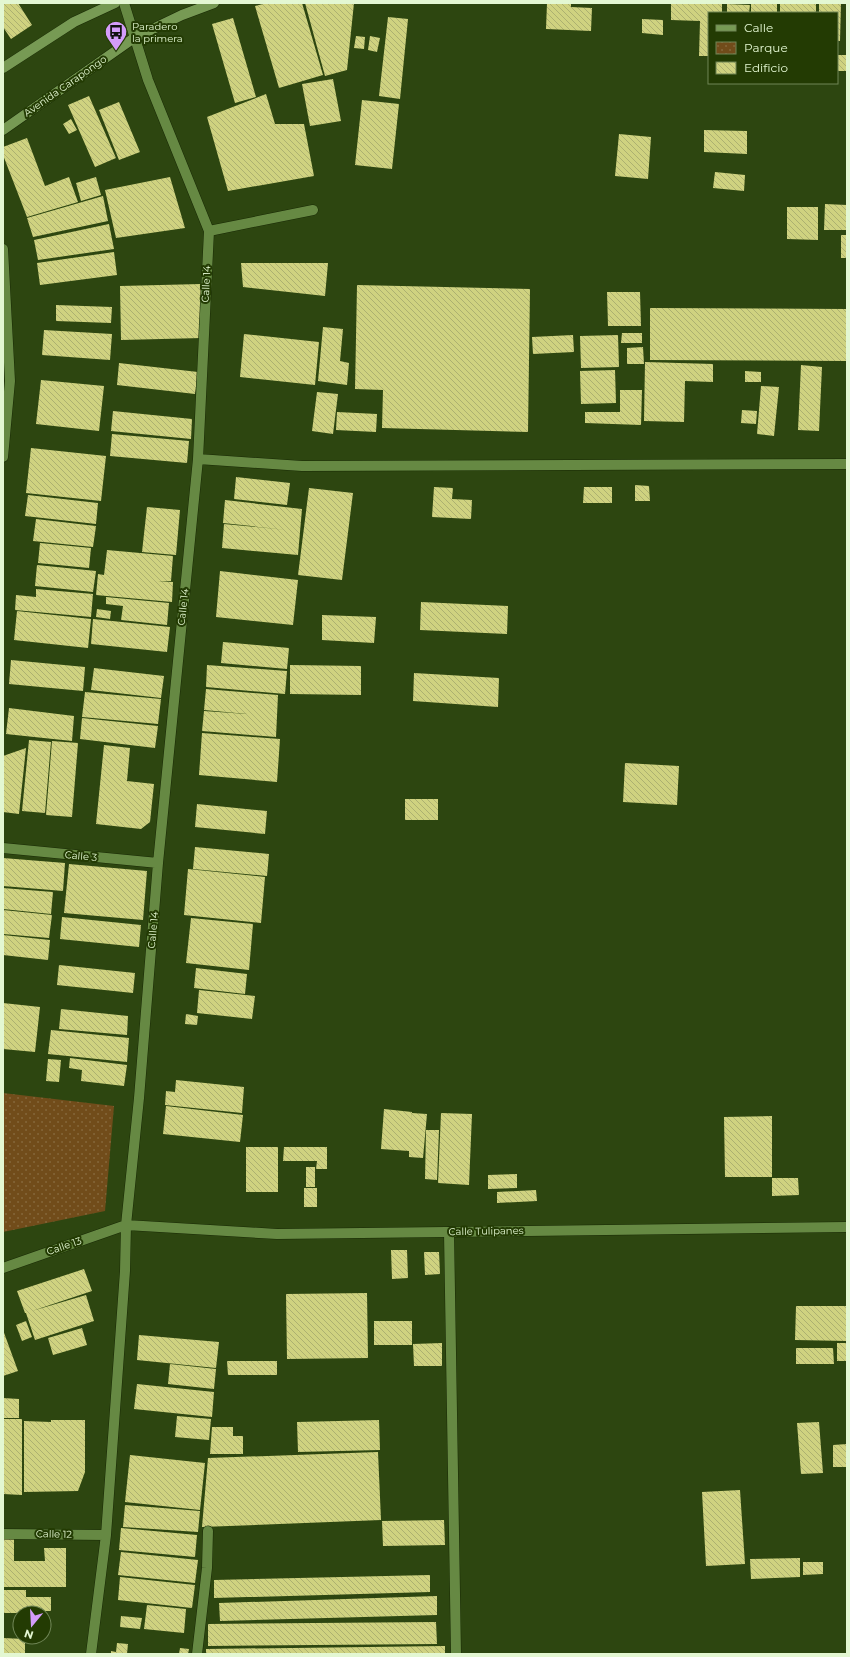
<svg xmlns="http://www.w3.org/2000/svg" width="850" height="1657" viewBox="0 0 850 1657" font-family="Montserrat,sans-serif">
  <defs>
    <pattern id="park-dots" width="8" height="8" patternUnits="userSpaceOnUse"><rect width="8" height="8" fill="#714c1a"/><path d="M2 2h.1M6 6h.1" fill="none" stroke="#85673a" stroke-width="1.8" stroke-linecap="round"/></pattern>
    <pattern id="building-back-hatch" width="6" height="6" patternUnits="userSpaceOnUse"><rect width="6" height="6" fill="#cfd280"/><path d="M-1 5l2 2M0 0l6 6M5-1l2 2" fill="none" stroke="#acb070"/></pattern>
  </defs>
  <rect width="100%" height="100%" fill="#2d4610"/>
  <path fill="url(#park-dots)" d="M3,1093L114,1106L105,1211L3,1232Z"/>
  <path fill="url(#building-back-hatch)" d="M3,3H18L32,25L11,39L3,27Z
    M267,3H302L323,75L279,88L255,6Z
    M305,3H354L347,70L325,76Z
    M547,3H571V7L592,8L591,31L546,29Z
    M671,3H722V13H709V56H699L700,21L671,20Z
    M751,3H777V13H751Z
    M780,3H816V13H780Z
    M819,3H841L840,41H837V13H819Z
    M727,4L750,5L749,13H727Z
    M388,17L408,19L400,99L379,96Z
    M233,18L256,97L235,103L212,24Z
    M642,19L663,20V35L642,33Z
    M356,36L365,37L364,49L354,48Z
    M370,36L380,38L377,52L368,50Z
    M837,55H847V71H837Z
    M333,79L341,121L310,126L302,84Z
    M266,94L275,124H304L314,176L228,191L207,117Z
    M89,96L116,158L95,167L68,105Z
    M362,100L399,104L392,169L355,165Z
    M119,102L140,152L119,160L99,110Z
    M71,119L77,130L69,134L63,124Z
    M704,130L747,131V154L704,152Z
    M619,134L651,137L648,179L615,176Z
    M27,138L45,186L69,177L78,202L27,217L3,155V147Z
    M715,172L745,175L744,191L713,188Z
    M96,177L101,195L81,201L76,183Z
    M170,177L185,228L116,238L105,190Z
    M103,196L108,221L33,237L27,218Z
    M825,204L847,205V230H824Z
    M787,207H818V240L787,239Z
    M109,224L114,249L38,260L34,240Z
    M841,235H847V258H841Z
    M114,252L117,275L40,285L37,263Z
    M241,263H328L325,296L243,287Z
    M201,284L202,338L121,340L120,286Z
    M357,285L530,289L528,432L382,428L383,390L355,389Z
    M607,292H640L641,326H608Z
    M56,305L112,307L111,323L56,321Z
    M650,308L847,309V361L650,360Z
    M323,327L343,329L340,361L349,363L347,385L318,381Z
    M44,330L112,334L110,360L42,355Z
    M622,333H642V343H621Z
    M244,334L319,342L315,385L240,377Z
    M573,335L574,352L533,354L532,337Z
    M618,335L619,367L581,368L580,336Z
    M643,347L644,364H627V348Z
    M645,362L713,364V382L685,381L684,422L644,421Z
    M119,363L198,372L195,394L117,385Z
    M801,365L822,367L819,431L798,430Z
    M615,370L616,403L581,404L580,371Z
    M745,371L761,372V382H745Z
    M41,380L104,386L99,431L36,424Z
    M761,386L779,387L774,436L757,434Z
    M620,390H642L641,425L585,423V412H620Z
    M317,392L338,394L333,434L312,431Z
    M742,410L757,411L756,424L741,423Z
    M113,411L192,419L191,439L111,431Z
    M337,412L377,414L376,432L336,430Z
    M112,434L189,441L187,463L110,456Z
    M31,448L106,456L101,501L26,493Z
    M236,477L290,483L287,505L234,499Z
    M635,485L649,486L650,501H635Z
    M434,487L453,488L452,499L472,500L471,519L432,517Z
    M584,487H612V503H583Z
    M309,488L353,493L342,580L298,575Z
    M28,495L98,503L96,524L25,516Z
    M225,500L302,509L298,555L222,548L224,524L287,530L223,523Z
    M147,507L180,510L176,555L142,552Z
    M36,519L96,526L93,547L33,541Z
    M40,543L91,548L89,568L38,563Z
    M107,550L173,556L171,581H158L173,582L172,602L96,595L98,574L104,575Z
    M37,565L96,571L93,592L35,586Z
    M220,571L298,580L293,625L216,617Z
    M36,589L93,594L91,617L15,610L16,595L36,597Z
    M106,597L169,603L167,625L121,620L123,606L106,604Z
    M421,602L508,606L507,634L420,630Z
    M97,609L111,611L110,619L96,617Z
    M17,611L91,619L88,648L14,640Z
    M322,615L376,617L374,643L322,640Z
    M93,619L170,627L167,652L91,644Z
    M223,642L289,648L287,669L221,663Z
    M11,660L85,667L83,691L9,684Z
    M207,665L287,671L285,694L206,687Z
    M290,665L361,666V695L290,694Z
    M94,668L164,676L161,698L91,690Z
    M414,673L499,678L498,707L413,701Z
    M206,689L278,695L276,737L202,731L204,711L247,714L204,710Z
    M85,692L161,699L158,724L82,717Z
    M9,708L74,716L72,741L6,734Z
    M82,718L158,726L155,748L80,739Z
    M202,733L280,739L277,782L199,775Z
    M29,740L51,742L45,813L22,811Z
    M52,741L78,743L72,817L46,815Z
    M104,745L130,748L127,781L154,784L150,822L141,829L96,824Z
    M26,748L19,814L3,812V756Z
    M625,763L679,766L677,805L623,802Z
    M405,799H438V820H405Z
    M197,804L267,811L265,834L195,827Z
    M195,847L269,854L267,876L193,869Z
    M3,858L65,863L63,891L3,886Z
    M69,864L147,871L143,920L64,913Z
    M188,869L265,877L261,923L184,915Z
    M3,888L53,892L51,914L3,909Z
    M3,910L52,915L49,938L3,934Z
    M62,917L141,925L139,947L60,939Z
    M191,918L253,924L249,970L186,963Z
    M3,935L50,940L48,960L3,955Z
    M59,965L135,973L133,993L57,985Z
    M196,968L247,974L245,994L194,988Z
    M199,990L255,996L252,1019L197,1013Z
    M3,1003L40,1007L35,1052L3,1049Z
    M61,1009L128,1016L127,1035L59,1029Z
    M186,1014L198,1016L197,1025L185,1024Z
    M51,1030L129,1038L127,1062L48,1054Z
    M70,1058L127,1065L124,1086L81,1081L82,1070L69,1068Z
    M48,1059L61,1060L59,1082L46,1081Z
    M176,1080L244,1087L242,1113L165,1105L166,1091L175,1092Z
    M166,1106L243,1115L240,1142L163,1134Z
    M384,1109L412,1112L411,1122L412,1113L427,1114L423,1158L409,1157V1151L381,1149Z
    M441,1113L472,1114L469,1185L438,1183Z
    M772,1116V1177H725L724,1117Z
    M426,1130H439L437,1180L425,1179Z
    M246,1147H278V1192H246Z
    M284,1147H327V1169H316L317,1161H283Z
    M306,1167H315V1187H306Z
    M517,1174V1188L488,1189V1175Z
    M772,1178H798L799,1195L772,1196Z
    M304,1188H317V1207H304Z
    M536,1190L537,1201L497,1203V1192Z
    M391,1250H407L408,1278L392,1279Z
    M424,1252H439L440,1274L425,1275Z
    M84,1269L92,1291L32,1311L86,1295L94,1321L35,1340L26,1313H25L17,1291Z
    M367,1293L368,1358L287,1359L286,1294Z
    M796,1306H847V1341L795,1340Z
    M26,1321L32,1337L22,1341L16,1325Z
    M374,1321H412V1345H374Z
    M82,1328L87,1345L53,1355L48,1338Z
    M3,1330L18,1371L3,1376Z
    M139,1335L219,1342L216,1368L137,1360Z
    M442,1343V1366H414L413,1344Z
    M837,1343H847V1361H837Z
    M796,1348H833L834,1364H796Z
    M227,1361H277V1375H228Z
    M170,1364L216,1369L214,1389L168,1384Z
    M137,1384L214,1392L212,1417L134,1409Z
    M3,1398L19,1399V1418H3Z
    M177,1416L211,1419L209,1440L175,1437Z
    M3,1419H22V1495L3,1494Z
    M51,1420H85V1472L78,1491L24,1492V1421L51,1422Z
    M379,1420L380,1450L298,1452L297,1422Z
    M819,1422L823,1473L801,1474L797,1423Z
    M212,1427H233V1436H243V1454H210Z
    M847,1444V1467H833V1445Z
    M378,1452L381,1520L202,1527L208,1458Z
    M130,1455L205,1463L200,1510L125,1502Z
    M740,1490L745,1564L706,1566L702,1492Z
    M125,1505L200,1511L198,1532L123,1527Z
    M444,1520L445,1545L383,1546L382,1521Z
    M121,1528L197,1535L195,1557L119,1550Z
    M3,1534H14V1561H45L44,1548H66V1587H3Z
    M121,1552L198,1560L195,1583L118,1575Z
    M800,1558V1577L751,1579L750,1559Z
    M803,1562H823V1574L803,1575Z
    M430,1575V1592L214,1598V1580Z
    M120,1577L195,1585L192,1608L118,1600Z
    M3,1590H26V1597H51V1611H40V1613H3Z
    M437,1596V1615L220,1621L219,1603Z
    M147,1605L186,1609L184,1633L144,1629Z
    M121,1616L142,1618L140,1629L120,1627Z
    M436,1622L437,1644L208,1646V1624Z
    M3,1638L25,1639V1654H3Z
    M117,1643L128,1644L127,1654H111V1651L116,1652Z
    M445,1646V1654H206V1649Z
    M180,1648L189,1649L188,1654H179Z"/>
  <g fill="none" stroke-linecap="round" stroke-linejoin="round">
    <g stroke="#192a05" stroke-width="11">
      <path id="lane" d="M449,1232L456,1654
        M197,1654L207,1568L208,1531"/>
    </g>
    <g stroke="#192a05" stroke-width="11">
      <path id="street" d="M209,231L313,210
        M3,249L10,381L3,457
        M198,459L302,466L847,464
        M3,848L158,863
        M3,1268L126,1225L277,1234L847,1227
        M3,1534L106,1535
        M91,1654L106,1535L125,1271L126,1225L139,1098L158,863L198,459L209,231L148,80L124,3"/>
    </g>
    <g stroke="#192a05" stroke-width="11">
      <path id="secondary" d="M3,68L74,22L115,3
        M3,130L134,38L182,15L214,3"/>
    </g>
    <use href="#lane" stroke="#668943" stroke-width="10"/>
    <use href="#street" stroke="#668943" stroke-width="10"/>
    <use href="#secondary" stroke="#779a54" stroke-width="10"/>
  </g>
  <defs>
    <g id="bus-pin" transform="scale(1.15)"><path d="M0 17L-7.5 6A9.5 9.5 0 1 1 7.5 6Z" fill="#d49cfb" stroke="#233b03"/><path d="M-5-6H5V4H4V6H2V4H-2V6H-4V4H-5ZM-3.5-4V0h7V-4ZM-3.5 1.2v1.5H-2V1.2ZM2 1.2v1.5H3.5V1.2Z" fill="#111"/></g>
  </defs>
  <g fill-rule="evenodd">
    <use href="#bus-pin" x="116" y="32"/>
  </g>
  <g text-anchor="middle" dominant-baseline="central" stroke-width="4" stroke-linejoin="round" paint-order="stroke">
    <g font-size="10" fill="#e3f7d2" stroke="#233b03" text-anchor="start">
      <text x="132" y="26">Paradero<tspan x="132" dy="12">la primera</tspan></text>
    </g>
    <g font-size="10" fill="#e3f7d2" stroke="#233b03">
      <text transform="translate(65 86) rotate(-35)">Avenida Carapongo</text>
      <text transform="translate(206 284) rotate(-87)">Calle 14</text>
      <text transform="translate(183 607) rotate(-84)">Calle 14</text>
      <text transform="translate(81 856) rotate(5)">Calle 3</text>
      <text transform="translate(153 930) rotate(-85)">Calle 14</text>
      <text transform="translate(486 1231) rotate(-1)">Calle Tulipanes</text>
      <text transform="translate(64 1246) rotate(-19)">Calle 13</text>
      <text transform="translate(54 1534) rotate(1)">Calle 12</text>
    </g>
  </g>
  <rect width="850" height="1657" fill="none" stroke="#e3f7d2" stroke-width="8"/>
  <rect x="708" y="12" width="130" height="72" fill="#233b03" stroke="#708656"/>
  <rect x="716" y="25" width="20" height="6" fill="#779a54" stroke="#708656"/>
  <text x="744" y="32" font-size="12" fill="#e3f7d2">Calle</text>
  <rect x="716" y="42" width="20" height="12" fill="url(#park-dots)" stroke="#708656"/>
  <text x="744" y="52" font-size="12" fill="#e3f7d2">Parque</text>
  <rect x="716" y="62" width="20" height="12" fill="url(#building-back-hatch)" stroke="#708656"/>
  <text x="744" y="72" font-size="12" fill="#e3f7d2">Edificio</text>
  <g transform="translate(32 1625) rotate(198)"><circle r="19" fill="#233b03" stroke="#708656"/>
  <path d="M0-3L7 15L0 10L-7 15Z" fill="#d49cfb"/>
  <text y="-6" font-size="11" font-weight="bold" text-anchor="middle" fill="#e3f7d2">N</text>
  </g>
</svg>
